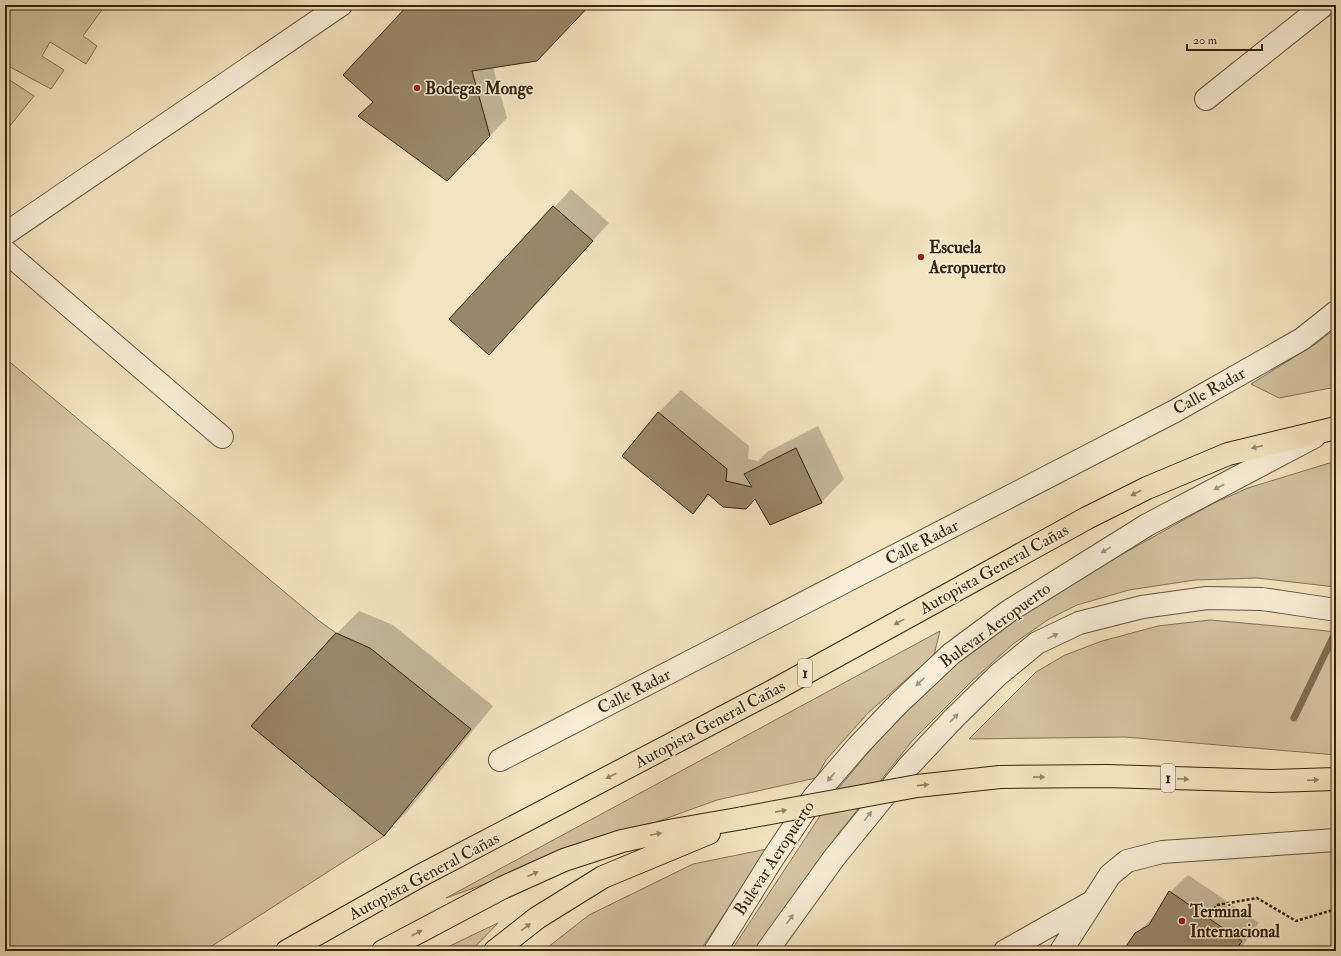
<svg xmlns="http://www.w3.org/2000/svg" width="1341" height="956" viewBox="0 0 1341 956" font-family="'IM FELL Double Pica',serif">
  <rect width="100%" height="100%" fill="#f4e3c0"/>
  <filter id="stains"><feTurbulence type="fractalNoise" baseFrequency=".005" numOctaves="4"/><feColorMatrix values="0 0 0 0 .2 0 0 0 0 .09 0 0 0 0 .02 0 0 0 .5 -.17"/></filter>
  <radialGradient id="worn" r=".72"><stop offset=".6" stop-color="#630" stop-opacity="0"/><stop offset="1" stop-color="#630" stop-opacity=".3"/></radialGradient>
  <path fill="#d4c2a2" stroke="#857258" d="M5,5H101L104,7L83,36L97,46L86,64L50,42L42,56L64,70L51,89L10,67L5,74Z
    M5,77L34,96L5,132Z
    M1336,328V387L1279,398L1251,384L1317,343Z
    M5,358L318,620L336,633L251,726L384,836L204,951H5Z
    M1336,461V587L1257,578L1195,580L1129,590L1077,605L1049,619L1013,644L973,680L912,741L839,833L755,951H731L837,790L888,729L949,668L992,634L1103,565L1212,504L1248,488Z
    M1210,620L1309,629L1336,632V755L1125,737L969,739L1036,672L1065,655L1102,641L1158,626Z
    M940,631L934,655L868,713L826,760L816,778L717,800L446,898Z
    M767,849L700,951H543L589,915L693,864Z
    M498,923L471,951H439Z"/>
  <path fill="#0003" d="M409,5H589L537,60L493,67L507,118L465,162L374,102Z
    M571,189L609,223L506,336L451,319Z
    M681,390L749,446L748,459L758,461L767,452L818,426L844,479L822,502L771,524L756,497L710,495L693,513L624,456L659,412Z
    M359,611L393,625L493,706L407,812L384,834L336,634Z
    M1188,875L1259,923L1239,951H1125L1136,934L1156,915L1170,892Z"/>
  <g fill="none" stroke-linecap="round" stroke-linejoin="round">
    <path stroke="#816f54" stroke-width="7" d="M1294,718L1336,631"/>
  </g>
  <path fill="#99876b" stroke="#36230e" d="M408,5H590L537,61L472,71L490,136L447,181L358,116L373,102L343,75Z
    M553,206L593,241L489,355L449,319Z
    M658,412L727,469L726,481L752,487L744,474L796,448L822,503L770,525L755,499L746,509L723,507L708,494L693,514L622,456Z
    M336,633L370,648L471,729L384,836L251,726Z
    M1169,891L1242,941L1235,951H1123L1135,933L1149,925Z"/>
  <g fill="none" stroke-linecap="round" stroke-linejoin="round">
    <g stroke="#66533a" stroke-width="24">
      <path id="minor" d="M1206,99L1324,5
        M5,234L341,5
        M5,251L222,437
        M500,760L1175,411L1302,339L1336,312
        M715,951L773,858L814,797L858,746L898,704L951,654L1009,611L1147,525L1314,437
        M767,951L834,858L908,767L954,718L998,675L1037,643L1079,623L1142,607L1207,598L1262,599L1336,610
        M1005,951L1090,903
        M1061,951L1110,875L1127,861L1162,852L1336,840"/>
    </g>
    <g stroke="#36230e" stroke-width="24">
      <path id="highway" d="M1000,777L1107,776L1272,781L1336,779
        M287,951L418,877L771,692L1087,518L1147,488L1228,454L1336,428
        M383,951L502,888L564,860L622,841L674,830L743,818
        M495,951L537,918L603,877L709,833"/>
    </g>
    <path stroke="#36230e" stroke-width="2.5" stroke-dasharray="3 2" stroke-linecap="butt" d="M1208,917L1217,905L1257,898L1296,921L1336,909"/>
    <use href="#minor" stroke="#f8edd6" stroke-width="22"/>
    <use href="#highway" stroke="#f4e3c0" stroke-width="22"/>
    <g stroke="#36230e" stroke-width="24" stroke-linecap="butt">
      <path id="highway-bridge" d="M743,818L917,786L1000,777"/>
    </g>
    <use href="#highway-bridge" stroke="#f4e3c0" stroke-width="22"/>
  </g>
  <defs><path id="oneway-solid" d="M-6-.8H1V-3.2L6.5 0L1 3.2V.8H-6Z"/></defs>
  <g fill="#958367">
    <use href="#oneway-solid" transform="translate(1257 447) rotate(166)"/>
    <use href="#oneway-solid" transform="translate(1136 493) rotate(153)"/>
    <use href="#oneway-solid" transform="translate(899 622) rotate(151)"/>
    <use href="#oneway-solid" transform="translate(611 776) rotate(152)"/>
    <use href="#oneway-solid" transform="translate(1039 777) rotate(-1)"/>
    <use href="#oneway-solid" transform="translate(1183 779) rotate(2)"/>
    <use href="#oneway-solid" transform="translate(1313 780) rotate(-2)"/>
    <use href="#oneway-solid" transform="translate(923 785) rotate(-6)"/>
    <use href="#oneway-solid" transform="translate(781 811) rotate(-11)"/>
    <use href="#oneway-solid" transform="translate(656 834) rotate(-12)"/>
    <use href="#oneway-solid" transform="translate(533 874) rotate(-24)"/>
    <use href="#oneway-solid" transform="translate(526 927) rotate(-37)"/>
    <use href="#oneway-solid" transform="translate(417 933) rotate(-28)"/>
  </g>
  <g fill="#a1927c">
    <use href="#oneway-solid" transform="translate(1219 487) rotate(152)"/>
    <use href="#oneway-solid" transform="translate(1106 550) rotate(149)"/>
    <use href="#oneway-solid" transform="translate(1053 636) rotate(-26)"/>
    <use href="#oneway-solid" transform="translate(920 682) rotate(137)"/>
    <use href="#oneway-solid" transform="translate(954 718) rotate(-46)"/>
    <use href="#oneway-solid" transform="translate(831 777) rotate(130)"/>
    <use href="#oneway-solid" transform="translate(868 816) rotate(-51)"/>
    <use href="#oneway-solid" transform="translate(790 919) rotate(-54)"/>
  </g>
  <g fill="#8f2418" stroke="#f8edd6" stroke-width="1.5">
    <circle cx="417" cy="88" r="4"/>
    <circle cx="921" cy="257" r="4"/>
    <circle cx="1182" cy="921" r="4"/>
  </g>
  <g text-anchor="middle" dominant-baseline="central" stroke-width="3" stroke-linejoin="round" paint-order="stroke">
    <g fill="#f8edd6" stroke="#70604a" stroke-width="1">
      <rect x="798" y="659" width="14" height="28" rx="3"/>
      <rect x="1161" y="764" width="14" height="28" rx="3"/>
    </g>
    <g font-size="16" font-weight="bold" fill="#36230e">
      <text x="805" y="673">1</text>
      <text x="1168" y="778">1</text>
    </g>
    <g font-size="17" font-weight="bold" fill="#36230e" stroke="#f8edd6" text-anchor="start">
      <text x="425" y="88">Bodegas Monge</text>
      <text x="929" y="247">Escuela<tspan x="929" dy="20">Aeropuerto</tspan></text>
      <text x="1190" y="911">Terminal<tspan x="1190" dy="20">Internacional</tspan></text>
    </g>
    <g font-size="17" fill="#36230e" stroke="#f8edd6">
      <text transform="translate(1209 391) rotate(-29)">Calle Radar</text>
      <text transform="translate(922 542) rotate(-27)">Calle Radar</text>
      <text transform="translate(994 569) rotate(-29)">Autopista General Cañas</text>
      <text transform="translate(995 625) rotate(-36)">Bulevar Aeropuerto</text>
      <text transform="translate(634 691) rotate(-27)">Calle Radar</text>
      <text transform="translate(710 724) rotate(-28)">Autopista General Cañas</text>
      <text transform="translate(774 858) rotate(-57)">Bulevar Aeropuerto</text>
      <text transform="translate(424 876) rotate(-28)">Autopista General Cañas</text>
    </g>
  </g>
  <rect width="1341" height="956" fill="none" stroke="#f4e3c0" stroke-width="20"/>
  <rect x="6" y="6" width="1329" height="944" fill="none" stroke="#36230e" stroke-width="2"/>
  <rect x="10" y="10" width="1321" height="936" fill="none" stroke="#36230e"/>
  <path d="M1187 44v6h75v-6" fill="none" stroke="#36230e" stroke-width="2"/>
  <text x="1193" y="44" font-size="12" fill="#36230e" stroke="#f8edd6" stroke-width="3" paint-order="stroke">20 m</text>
  <rect width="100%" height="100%" filter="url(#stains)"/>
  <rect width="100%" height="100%" fill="url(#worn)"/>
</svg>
